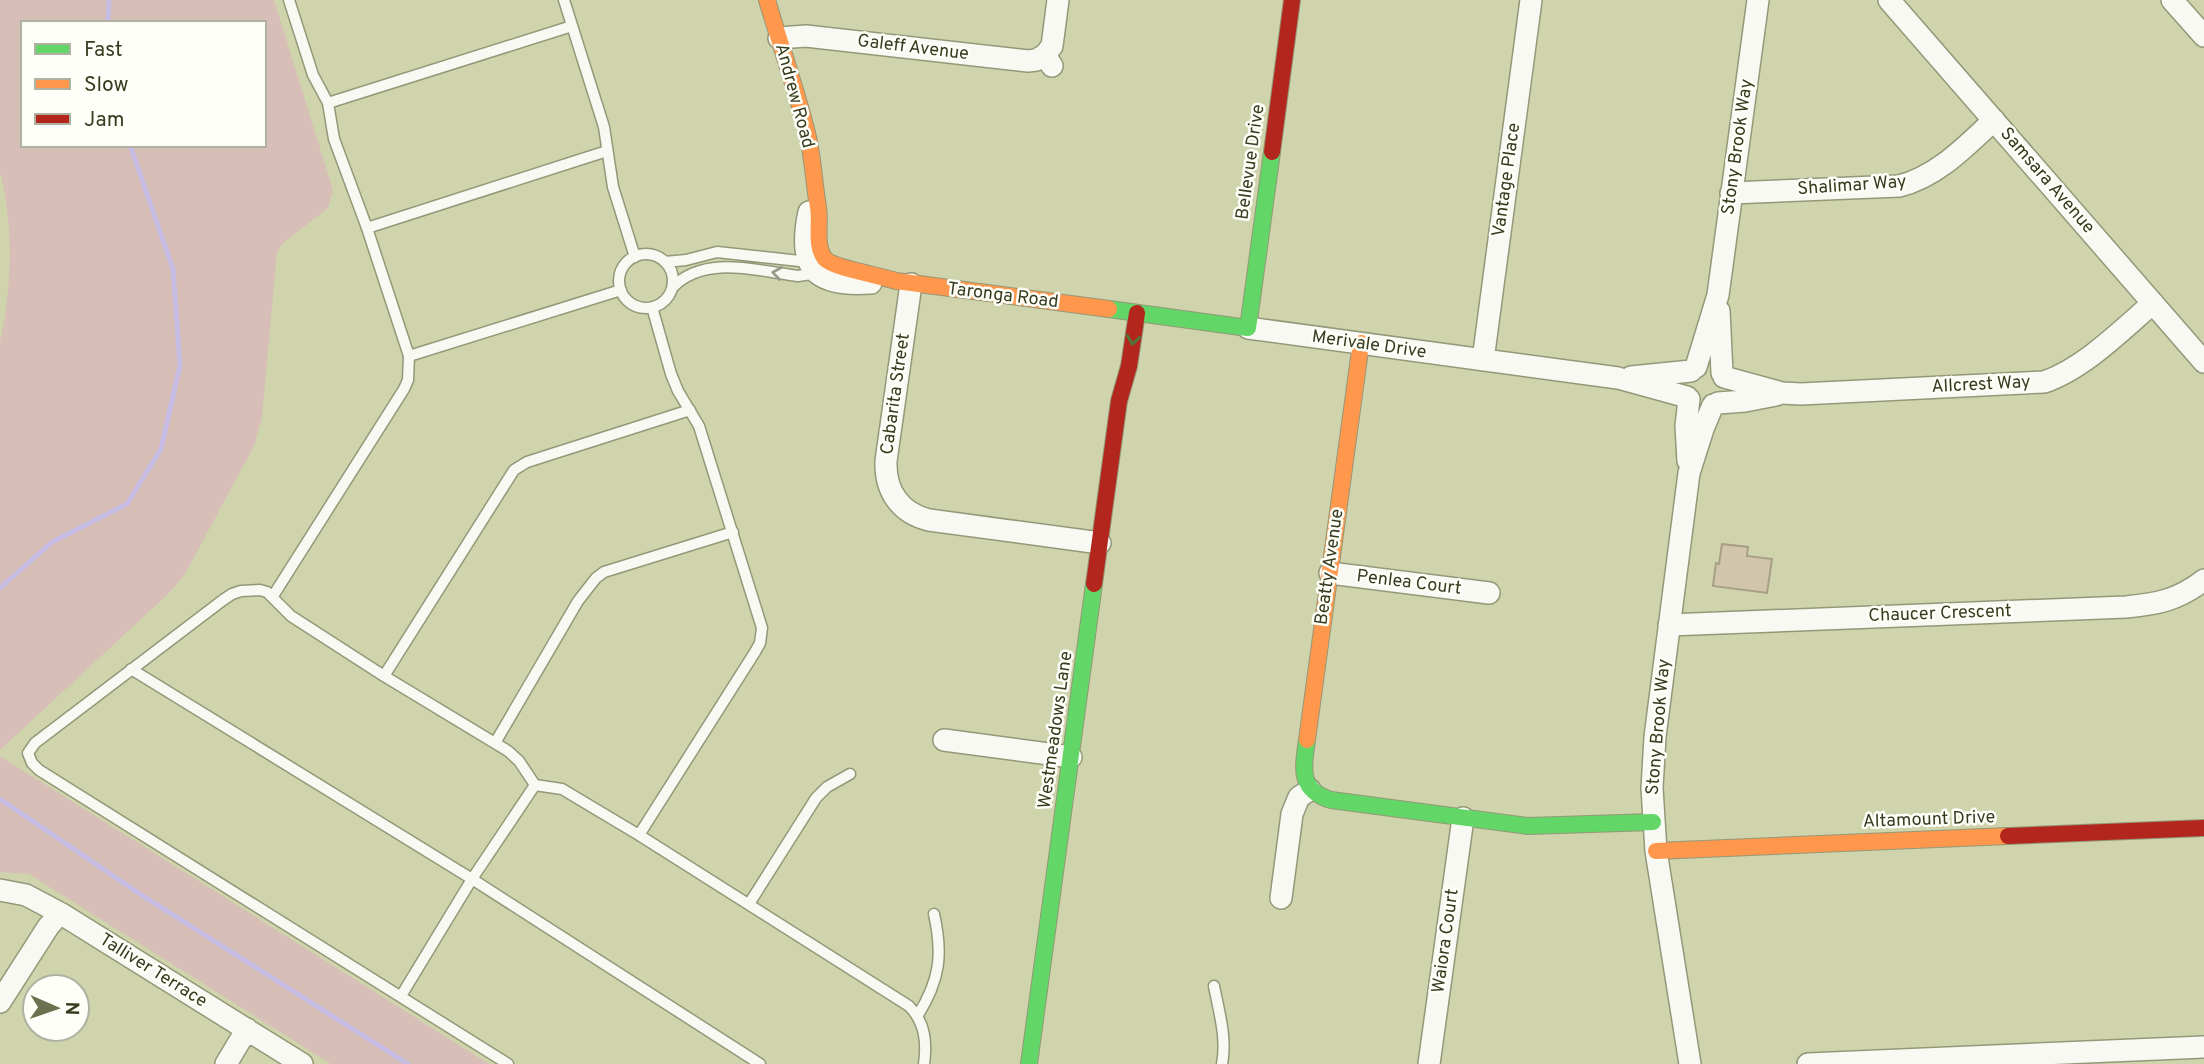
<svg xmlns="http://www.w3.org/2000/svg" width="2204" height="1064" viewBox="0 0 2204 1064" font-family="Overpass,sans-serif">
  <rect width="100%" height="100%" fill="#cfd4ad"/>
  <path fill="#d7beb6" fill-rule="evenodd" d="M0,0H274L333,190L328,208L283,243L277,252L262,417L254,446L185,574L167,595L0,750V342C12,286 14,228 0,172ZM23,23H264V145H23Z
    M0,756L489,1064H331L29,874L0,872Z"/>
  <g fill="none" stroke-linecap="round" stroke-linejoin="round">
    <path stroke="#c6bce4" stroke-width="5" d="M108,23L109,0
      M0,588L52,542L127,504L161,449L180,365L173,269L130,145
      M0,799L140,894L408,1064"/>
  </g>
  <path fill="#d1c6ab" stroke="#a79e85" stroke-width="2" d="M1722,544L1748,547L1747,556L1772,559L1767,593L1713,586L1716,563L1719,564Z"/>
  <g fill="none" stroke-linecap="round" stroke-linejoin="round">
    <g stroke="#949878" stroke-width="13">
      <path id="lane" d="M289,0L313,75L328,103L334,139L367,228L409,356
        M564,0L604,127L613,187L635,257
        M328,103L572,26
        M367,228L607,151
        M619 281a27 27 0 1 1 54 0a27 27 0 1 1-54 0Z
        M665,262L686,260L717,252L809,262
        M672,288C704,254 758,271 798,276L811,274L817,270
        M273,596L404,389L408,380L409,356L621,290
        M131,669L472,879L760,1064
        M384,676L514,470L527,462L690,410
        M495,743L578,601L596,578L604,572L733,532
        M639,835L909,1006C925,1022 927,1042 924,1064
        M749,904L816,798L827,787L850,774
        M1214,986C1219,1012 1227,1038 1222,1064
        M401,996L472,879L535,785
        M918,1015C940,980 943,954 934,914
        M508,1064L39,770L32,763L28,753L35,743L223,600L232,594L241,591L260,590L267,592L291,616L384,676L508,751L519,761L535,785L562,789L639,835L755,652L760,643L762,628L699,426L678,391L671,374L652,307"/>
    </g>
    <g stroke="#949878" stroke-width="24">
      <path id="street" d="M1889,0L2204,362
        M2172,0L2204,36
        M779,38L806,36L1028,61L1036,60L1045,55
        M1052,66L1045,55L1052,46L1058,0
        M1731,193L1899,186C1937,177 1966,146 1994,120
        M809,212C797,268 814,287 871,283
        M911,284L886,461C885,491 900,513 929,520L1100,543
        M1719,311L1722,373
        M1248,328L1618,378L1687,397
        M1483,360L1531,0
        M1696,367L1718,295L1758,0
        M1631,377L1691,371
        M1724,377L1782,393L1801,394L2044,382C2083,369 2122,330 2153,303
        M1718,403L1745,401L1776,395
        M1688,461L1686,426L1689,399
        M1330,573L1489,593
        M1669,625L2126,607C2158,604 2178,600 2204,580
        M944,740L1071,757
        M0,890L26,895L60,913L302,1064
        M1281,898L1292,814L1299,797L1310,790
        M0,1002L48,927L60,913
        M226,1064L247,1029
        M1429,1064L1463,818
        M1690,1064L1656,851L1652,788L1655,737L1689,473L1703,429L1713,405
        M1808,1064L2204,1047"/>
    </g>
    <g stroke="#949878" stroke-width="18">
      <path id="fast" d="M1109,309L1248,328L1272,152
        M1307,740C1303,768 1298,790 1331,800L1528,826L1653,822
        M1029,1064L1094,584"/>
    </g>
    <g stroke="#949878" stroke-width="18">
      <path id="slow" d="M767,0C780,44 796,88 807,133C813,157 814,183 818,207C821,223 814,245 825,259C833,268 882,276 896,281L1109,309
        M1307,740L1361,343
        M1656,851L2008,836"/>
    </g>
    <g stroke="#949878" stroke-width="18">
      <path id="jam" d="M1272,152L1292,0
        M1094,584L1119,401L1129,366L1137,313
        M2008,836L2204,828"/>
    </g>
    <use href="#lane" stroke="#f8f9f3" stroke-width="10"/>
    <use href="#street" stroke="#f8f9f3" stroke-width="21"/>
    <use href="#fast" stroke="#63d668" stroke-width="16"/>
    <use href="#slow" stroke="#ff974d" stroke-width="16"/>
    <use href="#jam" stroke="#b3261e" stroke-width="16"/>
  </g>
  <defs><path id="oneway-chevron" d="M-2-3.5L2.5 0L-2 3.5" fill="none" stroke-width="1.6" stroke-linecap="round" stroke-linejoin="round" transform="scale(1.75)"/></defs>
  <use stroke="#989a89" href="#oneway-chevron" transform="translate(777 273) rotate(-172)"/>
  <use stroke="#497a3c" href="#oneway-chevron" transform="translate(1133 340) rotate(99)"/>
  <g text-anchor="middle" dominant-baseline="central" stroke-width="5" stroke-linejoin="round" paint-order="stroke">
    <g font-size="18" fill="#383c1f" stroke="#fefff8">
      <text transform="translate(913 48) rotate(7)">Galeff Avenue</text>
      <text transform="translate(794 96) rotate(75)">Andrew Road</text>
      <text transform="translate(1738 147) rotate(-82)">Stony Brook Way</text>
      <text transform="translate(1251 162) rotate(-82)">Bellevue Drive</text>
      <text transform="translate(1507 180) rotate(-82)">Vantage Place</text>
      <text transform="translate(2047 181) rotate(49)">Samsara Avenue</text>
      <text transform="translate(1852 186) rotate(-4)">Shalimar Way</text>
      <text transform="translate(1003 296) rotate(7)">Taronga Road</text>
      <text transform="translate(1369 345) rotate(8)">Merivale Drive</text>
      <text transform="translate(1981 385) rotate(-3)">Allcrest Way</text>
      <text transform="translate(896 394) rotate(-82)">Cabarita Street</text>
      <text transform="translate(1330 567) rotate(-82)">Beatty Avenue</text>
      <text transform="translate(1409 583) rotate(7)">Penlea Court</text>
      <text transform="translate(1940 614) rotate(-2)">Chaucer Crescent</text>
      <text transform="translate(1659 727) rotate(-85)">Stony Brook Way</text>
      <text transform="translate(1056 730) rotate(-82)">Westmeadows Lane</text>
      <text transform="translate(1929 820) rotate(-2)">Altamount Drive</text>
      <text transform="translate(1446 941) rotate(-82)">Waiora Court</text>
      <text transform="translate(153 971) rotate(32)">Talliver Terrace</text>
    </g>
  </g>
  <rect x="21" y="21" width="245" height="126" fill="#fefff8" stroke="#afb1a1" stroke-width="2"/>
  <rect x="35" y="44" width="35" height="10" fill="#63d668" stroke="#afb1a1" stroke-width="2"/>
  <text x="84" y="56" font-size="21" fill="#383c1f">Fast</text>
  <rect x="35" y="79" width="35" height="10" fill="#ff974d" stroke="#afb1a1" stroke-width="2"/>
  <text x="84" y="91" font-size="21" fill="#383c1f">Slow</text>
  <rect x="35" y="114" width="35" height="10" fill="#b3261e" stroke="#afb1a1" stroke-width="2"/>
  <text x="84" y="126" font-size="21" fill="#383c1f">Jam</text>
  <g transform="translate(56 1008) rotate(92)"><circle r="33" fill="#fefff8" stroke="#afb1a1" stroke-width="2"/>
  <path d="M0-5L12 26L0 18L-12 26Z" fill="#6d7151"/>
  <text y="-10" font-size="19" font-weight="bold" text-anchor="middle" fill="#383c1f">N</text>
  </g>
</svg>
